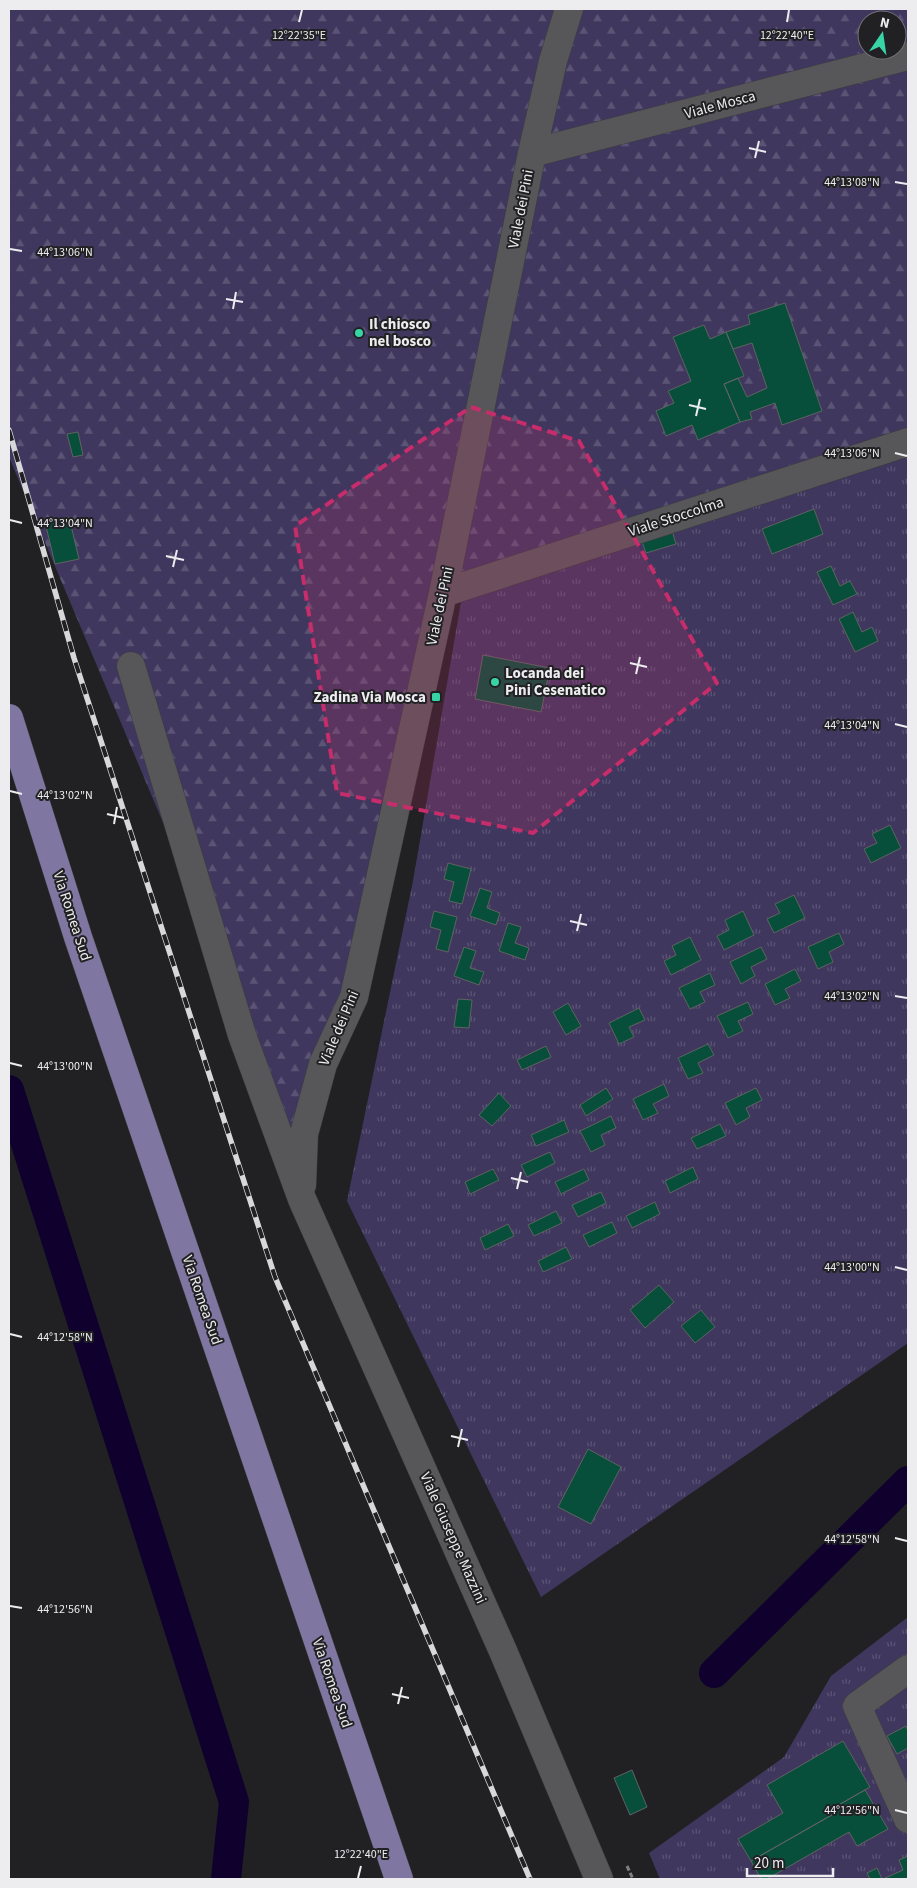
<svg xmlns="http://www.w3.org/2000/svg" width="917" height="1888" viewBox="0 0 917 1888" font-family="'Source Sans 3',sans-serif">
  <defs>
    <pattern id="forest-firs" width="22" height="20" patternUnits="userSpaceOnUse" patternTransform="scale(1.25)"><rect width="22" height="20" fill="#3f375e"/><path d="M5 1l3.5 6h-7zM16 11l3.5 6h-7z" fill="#5b5475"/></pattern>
    <pattern id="park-tufts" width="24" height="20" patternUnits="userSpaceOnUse" patternTransform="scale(1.25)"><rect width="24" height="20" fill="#3f375e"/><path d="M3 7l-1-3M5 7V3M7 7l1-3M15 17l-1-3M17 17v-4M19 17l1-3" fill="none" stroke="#5b5475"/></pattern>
  </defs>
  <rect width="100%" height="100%" fill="#212124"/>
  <path fill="url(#forest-firs)" fill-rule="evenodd" d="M9,9H908V448L443,593L302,1199L215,946L9,457ZM867,20H897V50H867Z"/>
  <path fill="url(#park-tufts)" d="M908,457V1343L541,1597L347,1201L413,881L461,602Z
    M908,1617V1879H660L649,1853L784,1757L831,1676Z"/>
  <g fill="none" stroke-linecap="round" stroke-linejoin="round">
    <path stroke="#0f002e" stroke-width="30" d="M9,1090L234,1802L226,1879
      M714,1673L908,1481"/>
  </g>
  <path fill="#074f3a" stroke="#5f6362" d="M785,303L822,411L782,425L775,403L750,412L752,419L740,422L724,384L738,378L747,397L767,388L752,343L733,349L726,332L750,324L748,315Z
    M704,325L710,339L726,332L744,376L724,384L740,422L698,440L692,425L666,436L656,411L674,403L668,391L691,381L673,337Z
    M78,432L83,455L73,457L67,434Z
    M814,509L823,534L772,554L762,529Z
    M69,517L79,559L55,564L45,522Z
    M671,527L676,544L646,553L640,536Z
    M831,566L840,586L850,581L857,594L833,605L817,572Z
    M853,612L862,632L872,627L878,641L855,652L839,619Z
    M483,655L550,668L541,712L475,699Z
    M890,825L901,848L871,863L864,849L877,843L872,834Z
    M448,863L471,869L462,904L449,901L454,882L444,879Z
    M480,888L492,892L487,908L500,913L496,925L470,916Z
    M794,895L805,918L774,933L767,919L780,913L775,904Z
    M434,911L457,917L448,952L436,949L441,930L430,927Z
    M743,911L754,935L724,950L717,936L729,930L725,920Z
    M508,923L521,927L515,943L529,948L525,960L499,951Z
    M839,933L844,944L829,952L833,962L818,969L808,947Z
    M690,937L701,960L671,975L664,961L676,955L672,946Z
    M464,947L476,951L470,968L484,972L479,985L454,976Z
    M761,947L767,959L751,967L755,976L741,984L730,962Z
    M795,969L801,981L785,989L790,998L775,1005L765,984Z
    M710,973L715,985L700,992L705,1002L690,1009L679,988Z
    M458,999L472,1000L469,1028L454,1027Z
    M748,1002L753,1014L738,1021L743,1031L728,1038L717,1016Z
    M568,1003L581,1026L566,1035L553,1012Z
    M639,1008L645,1020L629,1027L634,1037L619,1044L609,1023Z
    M708,1044L714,1055L698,1063L703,1073L688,1079L678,1058Z
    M546,1046L551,1057L522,1070L517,1060Z
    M664,1084L669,1096L653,1104L658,1113L643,1120L633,1099Z
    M606,1088L613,1099L586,1116L580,1105Z
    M756,1088L762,1100L746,1108L750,1117L736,1125L725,1103Z
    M499,1093L511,1106L492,1126L479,1115Z
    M611,1116L616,1128L601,1135L605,1145L591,1152L580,1131Z
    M564,1120L569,1132L536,1146L531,1135Z
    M720,1124L726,1136L697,1149L691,1138Z
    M550,1152L555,1163L527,1177L521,1165Z
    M693,1167L698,1179L670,1193L665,1181Z
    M493,1169L499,1180L470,1194L465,1182Z
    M584,1169L589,1180L561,1194L555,1182Z
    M601,1192L606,1203L578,1217L572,1205Z
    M655,1202L660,1214L632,1228L626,1216Z
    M556,1211L562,1223L534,1236L528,1225Z
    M612,1222L617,1233L589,1247L583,1235Z
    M508,1224L514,1236L485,1250L480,1238Z
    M566,1247L572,1259L543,1272L538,1261Z
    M659,1285L674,1302L645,1328L630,1310Z
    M701,1310L715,1327L695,1343L681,1326Z
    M588,1449L621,1467L591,1524L558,1507Z
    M906,1726L908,1731V1748L897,1754L887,1736Z
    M843,1741L870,1787L835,1807L837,1812L751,1861L738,1839L783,1813L767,1785Z
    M632,1770L647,1807L630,1815L614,1778Z
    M865,1790L888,1829L857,1846L849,1832L767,1879H761L751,1861L837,1812L835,1807Z
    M908,1856V1879H883L903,1870L899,1860Z
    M877,1868L882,1879H870L867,1873Z"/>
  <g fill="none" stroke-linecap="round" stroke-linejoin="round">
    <g stroke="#3d3d3f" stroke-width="29">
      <path id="minor" d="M532,153L908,56
        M443,593L908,442
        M131,666L242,1035L302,1199L503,1651L599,1879
        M302,1185L304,1134L323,1064L354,997L443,593L532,153L553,61L569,9
        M908,1669L857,1706L908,1819"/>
    </g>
    <g stroke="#3d3d3f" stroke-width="29">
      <path id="major" d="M9,718L78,937L399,1879"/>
    </g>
    <path stroke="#7f7f82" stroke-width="3" stroke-dasharray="5 2.5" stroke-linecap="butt" d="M627,1866L633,1879"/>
    <use href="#minor" stroke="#57575a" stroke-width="28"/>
    <use href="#major" stroke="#7f77a1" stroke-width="28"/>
    <g stroke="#d8d8da" stroke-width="5.5">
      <path id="rail" d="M9,430L74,658L275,1277L530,1879"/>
    </g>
    <use href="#rail" stroke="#212124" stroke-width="4" stroke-dasharray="11" stroke-linecap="butt"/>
  </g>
  <path fill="#c62d6a" fill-opacity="0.2" stroke="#c62d6a" stroke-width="4" stroke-dasharray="10 6" stroke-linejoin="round" d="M471,407L579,441L717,683L533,833L337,793L295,526Z"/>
  <path fill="none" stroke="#ededef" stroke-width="2" d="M299,22L302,10M787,22L789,10M749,148L766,152M755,158L759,141M895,182L907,184M10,249L22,251M226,299L243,302M233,309L236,292M689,405L706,409M696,416L700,399M895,453L907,456M10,520L22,523M166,556L184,560M173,567L177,550M630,663L647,667M636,674L640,657M895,724L907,727M10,791L22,794M107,814L124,818M114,824L117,807M570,921L587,925M577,931L581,914M895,996L907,998M10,1063L22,1066M511,1178L528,1182M517,1189L521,1172M895,1267L907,1270M10,1334L22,1337M451,1436L468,1440M458,1447L462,1429M895,1538L907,1541M10,1606L22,1608M392,1694L409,1698M398,1704L402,1687M895,1810L907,1813M358,1878L361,1866"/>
  <g fill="#39d4a5" stroke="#212124" stroke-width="2">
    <circle cx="359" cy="333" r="5"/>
    <circle cx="495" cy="682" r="5"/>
    <rect x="431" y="692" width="10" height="10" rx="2.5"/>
  </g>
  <g text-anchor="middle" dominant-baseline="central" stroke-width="4" stroke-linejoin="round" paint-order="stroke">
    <g font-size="15" fill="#ededef" stroke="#212124">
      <text transform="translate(720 105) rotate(-15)">Viale Mosca</text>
      <text transform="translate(521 209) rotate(-79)">Viale dei Pini</text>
      <text transform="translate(676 517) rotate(-18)">Viale Stoccolma</text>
      <text transform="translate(440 606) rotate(-78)">Viale dei Pini</text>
      <text transform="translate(72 916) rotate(72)">Via Romea Sud</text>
      <text transform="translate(339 1028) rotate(-67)">Viale dei Pini</text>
      <text transform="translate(202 1300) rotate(71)">Via Romea Sud</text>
      <text transform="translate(453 1538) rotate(66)">Viale Giuseppe Mazzini</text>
      <text transform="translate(332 1683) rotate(71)">Via Romea Sud</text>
    </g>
    <g font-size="15" font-weight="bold" fill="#ededef" stroke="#212124" text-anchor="start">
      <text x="369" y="324">Il chiosco<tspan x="369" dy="17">nel bosco</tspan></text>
      <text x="505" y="673">Locanda dei<tspan x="505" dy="17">Pini Cesenatico</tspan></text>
      <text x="426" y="697" text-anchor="end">Zadina Via Mosca</text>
    </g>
  </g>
  <g font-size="12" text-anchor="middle" fill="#ededef" stroke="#212124" stroke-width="4" stroke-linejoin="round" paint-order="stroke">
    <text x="299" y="39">12°22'35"E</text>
    <text x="787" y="39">12°22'40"E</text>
    <text x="852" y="186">44°13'08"N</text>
    <text x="65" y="256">44°13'06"N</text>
    <text x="852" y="457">44°13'06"N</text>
    <text x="65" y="527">44°13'04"N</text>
    <text x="852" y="729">44°13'04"N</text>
    <text x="65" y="799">44°13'02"N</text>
    <text x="852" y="1000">44°13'02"N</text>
    <text x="65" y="1070">44°13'00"N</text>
    <text x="852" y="1271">44°13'00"N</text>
    <text x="65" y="1341">44°12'58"N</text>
    <text x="852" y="1543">44°12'58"N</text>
    <text x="65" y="1613">44°12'56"N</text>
    <text x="852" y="1814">44°12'56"N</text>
    <text x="361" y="1858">12°22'40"E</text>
  </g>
  <rect width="917" height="1888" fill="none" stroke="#ededef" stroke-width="20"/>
  <g transform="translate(882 35) rotate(13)"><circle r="24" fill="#212124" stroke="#737375"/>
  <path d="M0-4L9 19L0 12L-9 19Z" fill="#39d4a5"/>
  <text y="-8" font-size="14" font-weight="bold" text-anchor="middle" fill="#ededef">N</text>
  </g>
  <path d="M747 1868v8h86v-8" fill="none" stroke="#ededef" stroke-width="2.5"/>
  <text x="754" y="1868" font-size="15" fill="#ededef" stroke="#212124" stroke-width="4" paint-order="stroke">20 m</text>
</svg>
